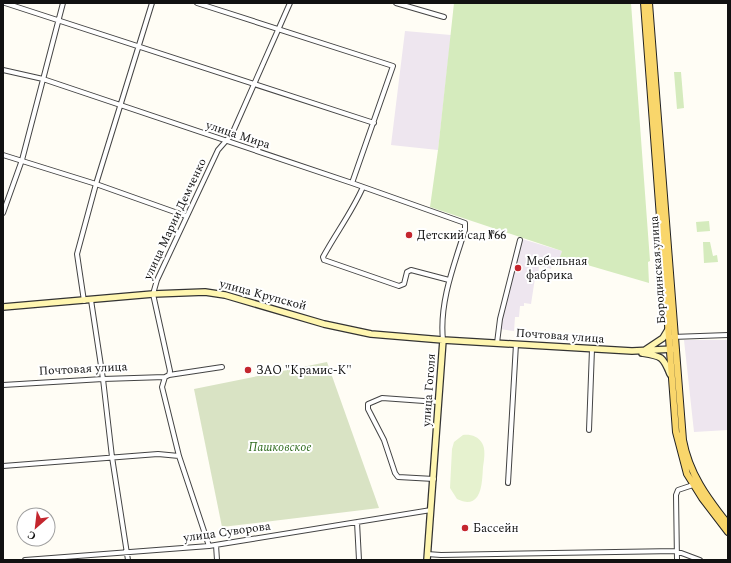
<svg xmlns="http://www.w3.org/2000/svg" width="731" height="563" viewBox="0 0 731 563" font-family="Spectral,serif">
  <rect width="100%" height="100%" fill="#fffdf5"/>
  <path fill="#eee6ef" d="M405,31L451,35L438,150L391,145Z
    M522,239L562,251L560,260L558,259L557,262L553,261L551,269L539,266L538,278H535L531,304L524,303V306H520L519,317H515L514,331L500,329Z
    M684,340H728V430L694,432Z"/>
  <path fill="#d5ebbd" d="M454,3H631L650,261L648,262L649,283L560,257L562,251L430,207L438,150Z
    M674,72H681L684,108L677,109Z
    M709,221L710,231L697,232L696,222Z
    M703,242H710L713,256L717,255L718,262L704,263Z"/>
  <path fill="#d9e3c4" d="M327,362L379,508L222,527L194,389Z"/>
  <path fill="#e6f2cf" d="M463,435C470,434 478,436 482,443C486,449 484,460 483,467C482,483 482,511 457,499L450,488L452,449L454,442Z"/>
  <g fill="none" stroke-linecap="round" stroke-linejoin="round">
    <g stroke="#444" stroke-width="6">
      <path id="street" d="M5,3L374,123
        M197,3L393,66L352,183
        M396,3L444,17
        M3,70L43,79L352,183L465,223V230C454,265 439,303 443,340
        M3,155L96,184L186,216
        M363,187C352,212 336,233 323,257L324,260L399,286L404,284L407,272L411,270L449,280
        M3,213L22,160L63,3
        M91,300L103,379L112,457L128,560
        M84,301L77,254L96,184L152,3
        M672,337L728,335
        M497,343L500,319L520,240
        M169,375L222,367
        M3,385L103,379L165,377
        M589,430L592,349
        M3,466L158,454L179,456
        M434,479L398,477L395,473L384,440L368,409V404L382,398L438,402
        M508,483L516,344
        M357,522L359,560
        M216,545L217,560
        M209,546L179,456L162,387L165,377L169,375L170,371L153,294L157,280L218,150L232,134L290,3
        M427,554L441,555L676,551L700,560
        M25,560L209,546L431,510
        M677,560L676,495L678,490L693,485"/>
    </g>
    <g stroke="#333" stroke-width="8">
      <path id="secondary" d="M3,307L153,294L205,292L225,295L324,324L371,334L443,340L632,351L674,349
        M645,350L663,338L669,328
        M642,353C661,356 663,356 670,374
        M427,560L443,340"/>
    </g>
    <g stroke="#222" stroke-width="8">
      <path id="primary" d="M644,3L676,432L687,474L702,498L728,532
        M649,3L683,440C689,473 707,498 728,524"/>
    </g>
    <use href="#street" stroke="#fff" stroke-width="4"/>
    <use href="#secondary" stroke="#fff6b0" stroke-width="5.5"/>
    <use href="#primary" stroke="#f9d66b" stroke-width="6"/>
  </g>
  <g fill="#c4262e" stroke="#fff" stroke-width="1.5">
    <circle cx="409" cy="235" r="4"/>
    <circle cx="518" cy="268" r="4"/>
    <circle cx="248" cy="370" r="4"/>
    <circle cx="465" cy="528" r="4"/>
  </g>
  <g text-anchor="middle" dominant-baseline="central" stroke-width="4" stroke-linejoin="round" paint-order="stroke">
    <g font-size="12" fill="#111" stroke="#fff">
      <text transform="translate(238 135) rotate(18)">улица Мира</text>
      <text transform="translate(175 219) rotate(-65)">улица Марии Демченко</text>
      <text transform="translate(658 270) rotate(-94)">Бородинская улица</text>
      <text transform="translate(263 295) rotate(15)">улица Крупской</text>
      <text transform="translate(560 336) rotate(4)">Почтовая улица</text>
      <text transform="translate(83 369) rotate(-3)">Почтовая улица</text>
      <text transform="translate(429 390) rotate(-86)">улица Гоголя</text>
      <text transform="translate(227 532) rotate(-8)">улица Суворова</text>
    </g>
    <g font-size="12" fill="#111" stroke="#fff" text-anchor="start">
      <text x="417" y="235">Детский сад №66</text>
      <text x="526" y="261">Мебельная<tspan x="526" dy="14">фабрика</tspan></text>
      <text x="256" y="370">ЗАО "Крамис-К"</text>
      <text x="473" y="528">Бассейн</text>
    </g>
    <g font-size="12" font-style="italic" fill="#2f6b1f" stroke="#fff">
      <text x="280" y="447">Пашковское</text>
    </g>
  </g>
  <rect width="731" height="563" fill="none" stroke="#111111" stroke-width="8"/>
  <g transform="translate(36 527) rotate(208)"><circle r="19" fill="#ffffff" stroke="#a0a0a0"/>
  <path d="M0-3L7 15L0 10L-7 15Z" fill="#c4262e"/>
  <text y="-6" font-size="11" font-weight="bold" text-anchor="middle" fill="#111111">С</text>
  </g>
</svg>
